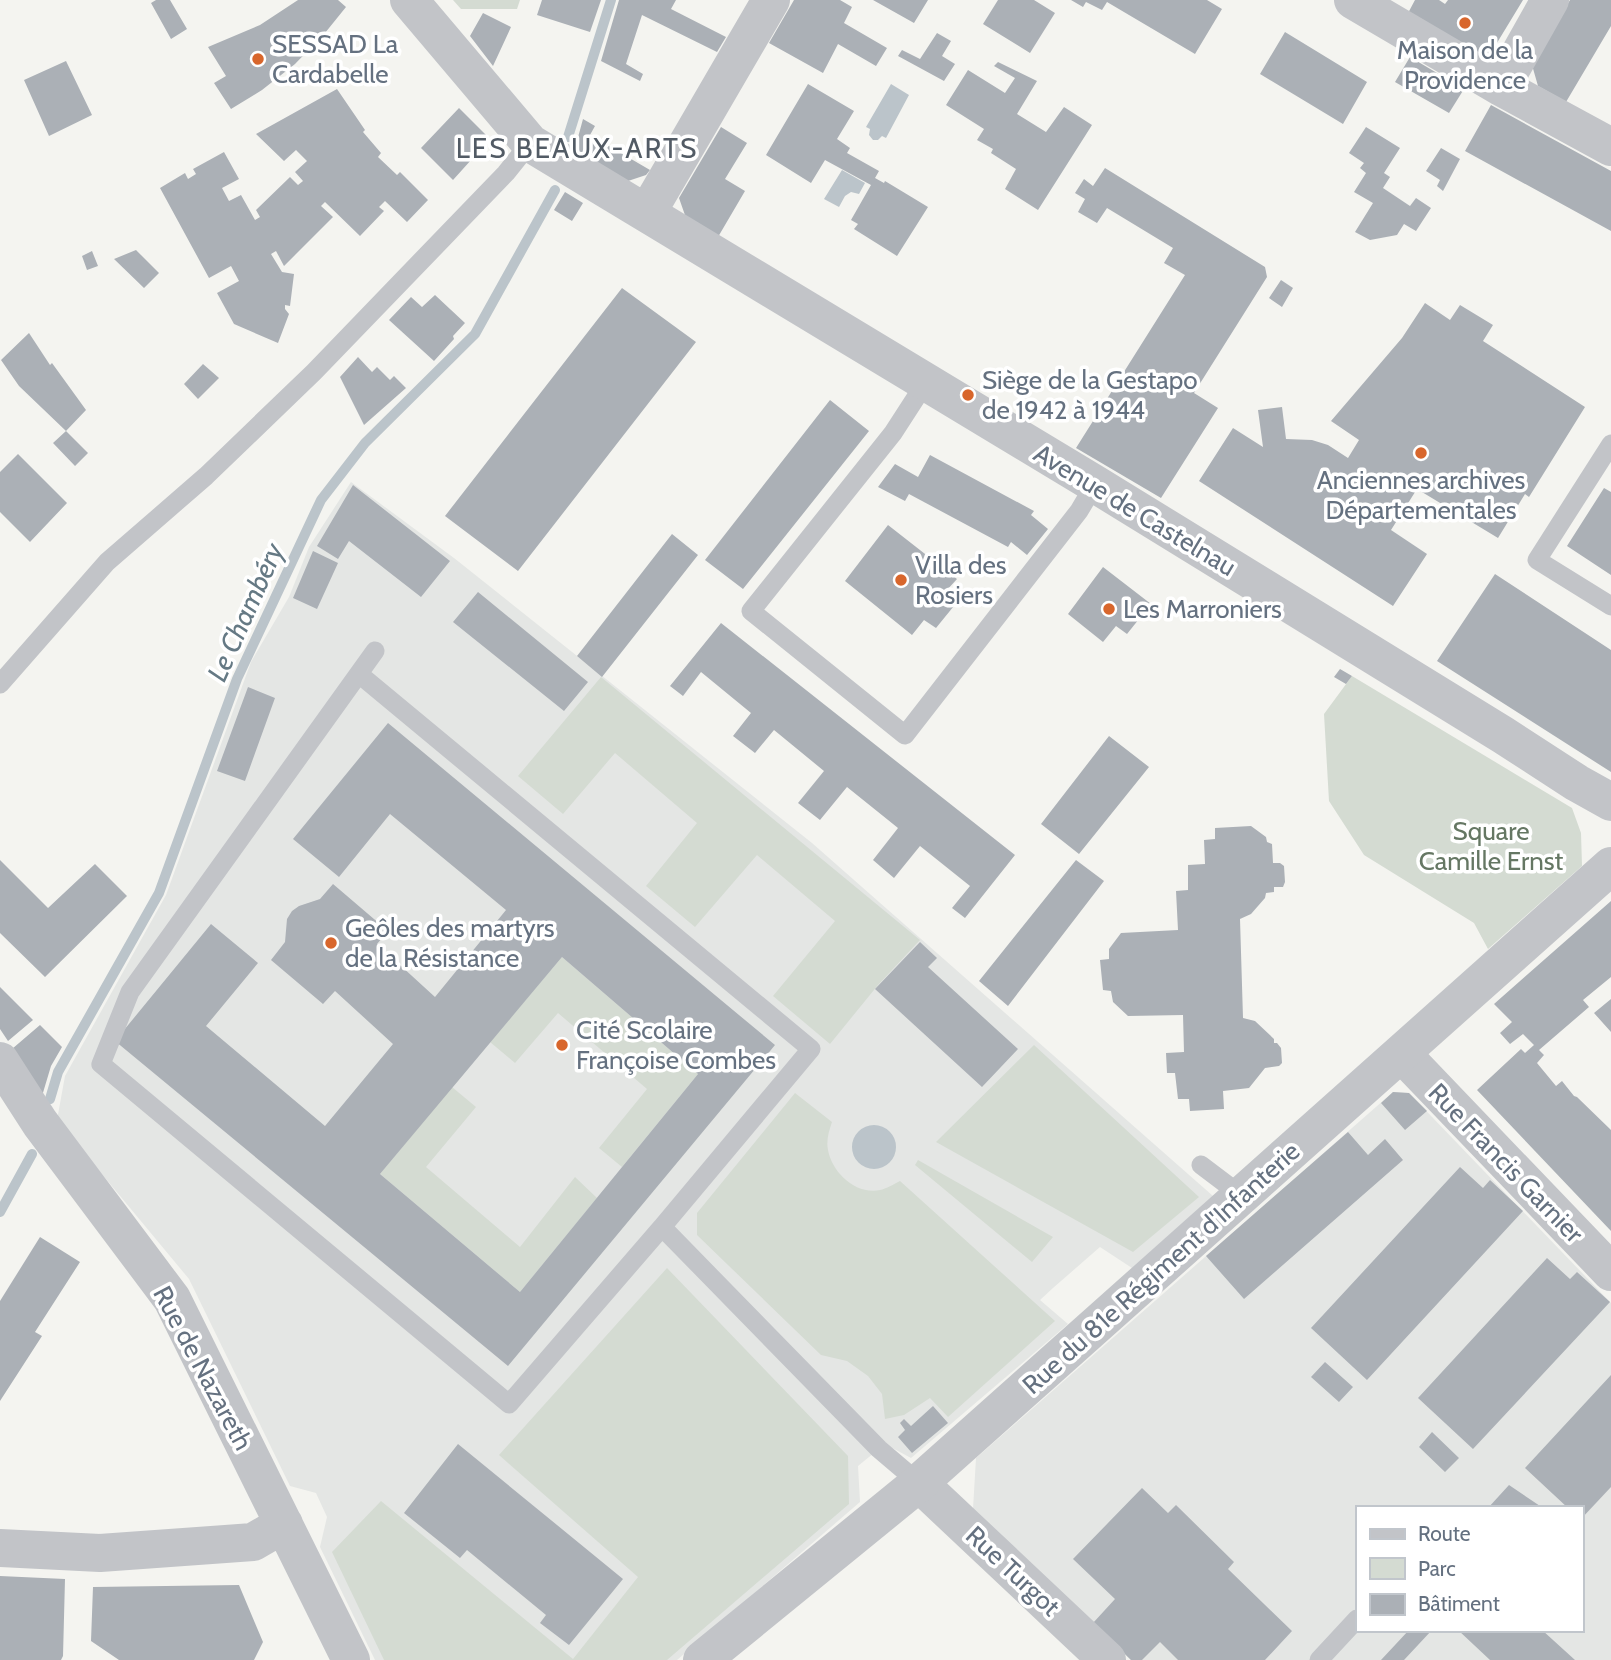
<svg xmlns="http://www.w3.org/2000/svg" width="1611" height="1660" viewBox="0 0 1611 1660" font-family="Cabin,sans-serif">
  <rect width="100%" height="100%" fill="#f4f4f0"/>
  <path fill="#e4e6e4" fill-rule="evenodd" d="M351,482L454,558L812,843L1213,1196L1132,1268L1100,1247L1053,1288L1040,1300L1068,1324L911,1458L885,1444L858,1466L860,1502L677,1660H375L320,1547L327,1517L316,1493L290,1486L189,1279L57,1120L65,1076L166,895L251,662L289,597L309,547Z
    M1393,1092L1409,1093L1611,1303V1660H1131L973,1509L976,1458ZM1357,1508H1581V1630H1357Z"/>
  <path fill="#d4dbd2" d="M453,0H520L517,9H461Z
    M1352,676L1572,808L1581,833L1582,866L1488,949L1474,923L1364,855L1329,801L1324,714Z
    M601,677L920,940L878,985L830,1044L773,996L835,921L757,855L695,927L646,886L697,823L615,753L563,814L518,776Z
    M562,957L698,1074L622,1167L599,1148L647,1089L558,1013L515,1063L490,1042Z
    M1034,1045L1199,1197L1133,1252L936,1142Z
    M452,1087L476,1107L426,1167L520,1247L575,1177L597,1198L520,1292L380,1174Z
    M795,1093L832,1122C829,1131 826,1140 828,1150C832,1172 855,1195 880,1190C886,1189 894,1184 900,1181L1055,1321L948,1417L930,1398L904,1415L885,1419L882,1394L868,1376L847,1361L821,1355L697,1235V1213Z
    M918,1160L1053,1237L1032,1262L915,1165Z
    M667,1268L848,1456L849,1504L667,1660H384L332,1552L381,1501L573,1659L638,1577L499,1455Z"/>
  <path fill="#bbc4ca" d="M891,84L909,95L886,138L882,136L878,140H873L869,135L870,129L866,127Z
    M842,170L865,183L859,194L851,192L845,196L839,207L824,199Z
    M852 1147a22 22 0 1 1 44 0a22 22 0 1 1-44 0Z"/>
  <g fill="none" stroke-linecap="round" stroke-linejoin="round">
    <path stroke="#bbc4ca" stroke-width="10" d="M568,137L611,0
      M50,1099L58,1072L159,893L237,679L321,500L365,443L475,334L555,190
      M0,1212L32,1154"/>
  </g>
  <path fill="#abb0b6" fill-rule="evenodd" d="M156,0H170L187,29L171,39L151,3Z
    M298,0H338L346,7L325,33L295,64L262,90L231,109L214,83L226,76L208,47L260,25Z
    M542,0H601L590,32L537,15Z
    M619,0H676L671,9L726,37L717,52L642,15L626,64L643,74L640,81L601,61Z
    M794,0H840L852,7L844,23L887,48L876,66L838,44L823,73L769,43Z
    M873,0H928L914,23Z
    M998,0H1034L1055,13L1030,53L983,24Z
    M1071,0H1207L1222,9L1195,54L1107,2L1102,10L1086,2L1083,7Z
    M1415,0H1439L1445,4L1448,0H1523L1486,61L1407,15Z
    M1570,0H1611V26L1566,102L1538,86L1532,65Z
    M483,13L511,27L493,66L470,36Z
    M1285,32L1367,82L1343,124L1260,74Z
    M937,33L951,41L942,56L955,64L944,81L898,56L902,50L920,59Z
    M1410,57L1464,89L1449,113L1395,82Z
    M66,61L92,115L49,136L24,80Z
    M998,62L1037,81L1017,114L1046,132L1064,107L1092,125L1038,210L1005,189L1016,169L991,153L993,149L977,140L984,129L946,105L968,70L1005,93L1015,78L994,66Z
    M808,84L854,111L837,139L850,148L847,153L879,171L875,178L884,183L885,181L928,207L897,256L854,229L858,224L851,220L871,185L825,160L811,183L766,155Z
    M337,89L365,130L363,132L381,153L378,157L397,175L400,172L428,200L407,222L385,201L379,207L384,211L360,236L325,202L321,206L333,217L284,266L276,251L271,254L282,272L294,274L290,306L285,305V309L289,314L278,343L234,324L217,293L239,281L231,266L209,278L160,188L185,173L188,179L196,174L193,169L224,152L239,179L222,188L229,201L241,195L255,220L260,217L256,210L290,177L298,185L303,181L295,172L307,161L296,150L284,161L256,134Z
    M1491,105L1611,171V231L1465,151Z
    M459,108L490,139L453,180L421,148Z
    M583,119L595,126L590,135L650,170L646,175L625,182L574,152Z
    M721,127L747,143L725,179L745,191L718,237L686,218L679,198Z
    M1366,127L1400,148L1384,173L1390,177L1383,188L1410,206L1416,198L1431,208L1416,231L1404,224L1397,235L1370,240L1355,232L1373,203L1354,192L1366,173L1360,168L1364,163L1349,153Z
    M1441,148L1460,159L1443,191L1437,186L1440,180L1426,171Z
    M1105,168L1265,267L1267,277L1194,393L1218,408L1161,498L1076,448L1185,275L1164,263L1173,248L1107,208L1097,223L1078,212L1085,199L1075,193L1084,179L1093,186Z
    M565,192L583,203L572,221L554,210Z
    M136,250L159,273L144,288L114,259Z
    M92,251L98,266L87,270L82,256Z
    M1281,280L1293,288L1282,307L1269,298Z
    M622,288L696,342L518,571L445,516Z
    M435,295L465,323L453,336L454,339L434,361L389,320L411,297L422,307Z
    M1425,303L1450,320L1460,305L1493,325L1483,341L1585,407L1529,497L1525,494L1498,538L1417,489L1391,530L1427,554L1393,606L1199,481L1233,428L1263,447L1258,410L1282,407L1286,439L1312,440L1328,445L1348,458L1359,440L1331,421L1402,338Z
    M29,333L50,365L52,363L86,410L66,431L19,386L1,360Z
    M358,357L372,372L377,367L390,380L394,376L406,388L364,425L340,377Z
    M203,364L219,378L198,399L184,384Z
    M830,400L869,431L743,589L705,560Z
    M66,431L88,453L75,466L53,443Z
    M18,454L67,503L30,542L0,512V472Z
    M930,455L1034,511L1031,515L1048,529L1027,555L1011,542L1008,547L909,494L905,501L878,487L895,464L918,477Z
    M353,485L450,561L421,597L349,541L338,559L317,546Z
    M1604,488L1611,492V575L1567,546Z
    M888,525L957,579L946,591L958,601L936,628L924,620L912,635L845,581Z
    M672,534L698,555L602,677L577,656Z
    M313,551L338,563L317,609L293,598Z
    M1103,567L1151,604L1127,634L1116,626L1103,642L1068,614Z
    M1495,574L1611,650V772L1437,661Z
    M478,592L588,682L564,711L453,622Z
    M721,623L1015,855L965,918L952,908L970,886L920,846L894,878L873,860L898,828L847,787L820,820L798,803L824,771L774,730L755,753L733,736L751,713L701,672L683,696L670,686Z
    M1340,669L1352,676L1346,684L1334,677Z
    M248,687L275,698L245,781L217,771Z
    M388,723L775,1045L508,1366L115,1041L211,924L258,963L206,1026L325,1126L393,1044L335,991L323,1004L271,960L285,942L287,919L292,911L299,906L320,899L333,884L388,931L377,944L435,997L506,910L390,814L339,877L293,839ZM562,957L698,1074L520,1292L380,1174Z
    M1109,736L1149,767L1079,854L1041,824Z
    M1251,826L1266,837L1267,842L1272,844L1273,863H1280L1284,866L1285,882L1283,887H1274V892L1266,893L1265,898L1251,914L1240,919L1243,1018L1255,1021L1274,1039V1043H1277L1281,1048L1282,1063L1279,1066L1265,1068L1249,1088L1223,1091L1224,1109L1190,1111L1189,1099H1178L1175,1073H1167L1166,1053L1184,1052L1183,1015L1128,1016L1113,1002L1111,991L1103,990L1100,960L1109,959V949L1121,933L1178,930L1176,891L1188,890V865L1205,864L1204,840L1215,839V828Z
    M0,860L48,908L95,864L127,896L45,977L0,933Z
    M1076,860L1104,881L1008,1006L979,981Z
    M1611,901V977L1583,1000L1589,1007L1539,1050L1544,1055L1537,1063L1556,1086L1562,1081L1574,1096L1577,1097L1611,1130V1231L1477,1090L1521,1049L1525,1053L1534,1045L1523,1034L1510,1044L1500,1033L1512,1022L1494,1004Z
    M920,942L937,958L928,967L1018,1049L982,1087L875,989Z
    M0,987L33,1020L8,1041L0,1029Z
    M1611,999V1032L1594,1013Z
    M40,1025L62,1047L51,1066L42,1096L12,1049Z
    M1393,1092L1409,1093L1427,1111L1405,1130L1381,1103Z
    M1348,1132L1368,1155L1385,1139L1403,1160L1244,1299L1206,1256Z
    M1460,1167L1483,1188L1490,1180L1523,1211L1367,1380L1311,1328Z
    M40,1237L80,1262L35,1332L42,1336L0,1401V1301Z
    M1547,1258L1570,1279L1577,1272L1610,1302L1473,1449L1418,1398Z
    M1325,1362L1353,1387L1339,1402L1311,1377Z
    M1611,1375V1487L1581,1519V1508H1568L1525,1468Z
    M933,1406L948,1423L912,1453L898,1437L905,1430L900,1423L904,1419L911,1426Z
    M1432,1432L1459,1458L1445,1472L1419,1447Z
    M458,1444L623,1579L569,1645L540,1623L546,1615L467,1550L460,1558L404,1513Z
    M1509,1485L1543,1508H1488Z
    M1142,1488L1168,1513L1176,1505L1234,1562L1228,1569L1292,1631L1265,1660H1178L1160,1642L1142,1660H1131L1093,1623L1115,1599L1073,1559Z
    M0,1576L65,1579L63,1656L61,1660H0Z
    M239,1585L263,1642L254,1660H119L91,1641L93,1587Z
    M1409,1630H1432L1404,1660H1381Z
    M1458,1630H1542L1575,1660H1490Z"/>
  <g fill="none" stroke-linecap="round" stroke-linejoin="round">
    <path stroke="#c2c4c8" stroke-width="19" d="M926,382L893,433L751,611L905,735L1079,511L1095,484
      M1611,444L1537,560L1611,606
      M375,651L130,992L101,1064L509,1404L662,1227L879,1449L919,1483
      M359,674L811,1049L662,1227
      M0,684L107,562L206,476L314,372L506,173L530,143
      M1201,1165L1242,1196
      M1319,1660L1357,1619"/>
    <path stroke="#c2c4c8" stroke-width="38" d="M409,0L530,143L1095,484L1503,735L1577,783L1611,802
      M1353,0L1501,87L1611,147
      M1501,87L1550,0
      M647,213L771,0
      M1402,1054L1611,1272
      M0,1061L40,1123L172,1299L351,1660
      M919,1483L1107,1660
      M0,1548L100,1553L253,1542L284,1524"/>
    <path stroke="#c2c4c8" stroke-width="38" d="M702,1660L919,1483L1611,866"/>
  </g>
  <g fill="#d8662c" stroke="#fff" stroke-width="2.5">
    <circle cx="1465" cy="23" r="7"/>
    <circle cx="258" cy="59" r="7"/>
    <circle cx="968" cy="395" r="7"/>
    <circle cx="1421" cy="453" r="7"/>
    <circle cx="901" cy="580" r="7"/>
    <circle cx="1109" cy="609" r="7"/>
    <circle cx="331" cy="943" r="7"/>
    <circle cx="562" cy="1045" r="7"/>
  </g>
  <g text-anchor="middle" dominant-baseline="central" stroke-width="7" stroke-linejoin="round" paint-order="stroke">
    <g font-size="26" fill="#657180" stroke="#fff" text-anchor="start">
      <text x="272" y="44">SESSAD La<tspan x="272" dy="30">Cardabelle</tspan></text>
      <text x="1465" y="50" text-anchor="middle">Maison de la<tspan x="1465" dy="30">Providence</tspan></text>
      <text x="982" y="380">Siège de la Gestapo<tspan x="982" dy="30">de 1942 à 1944</tspan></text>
      <text x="1421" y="480" text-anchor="middle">Anciennes archives<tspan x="1421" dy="30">Départementales</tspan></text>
      <text x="915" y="565">Villa des<tspan x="915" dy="30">Rosiers</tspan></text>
      <text x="1123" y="609">Les Marroniers</text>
      <text x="345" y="928">Geôles des martyrs<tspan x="345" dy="30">de la Résistance</tspan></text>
      <text x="576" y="1030">Cité Scolaire<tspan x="576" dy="30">Françoise Combes</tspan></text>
    </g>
    <g font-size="26" fill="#657180" stroke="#fff">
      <text transform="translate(1135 510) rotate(31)">Avenue de Castelnau</text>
      <text transform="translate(1506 1163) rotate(46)">Rue Francis Garnier</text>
      <text transform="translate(1161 1268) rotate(-42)">Rue du 81e Régiment d'Infanterie</text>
      <text transform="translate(203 1368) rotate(62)">Rue de Nazareth</text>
      <text transform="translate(1013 1571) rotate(43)">Rue Turgot</text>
    </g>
    <g font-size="26" fill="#657763" stroke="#fff">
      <text x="1491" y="831">Square<tspan x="1491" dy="30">Camille Ernst</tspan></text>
    </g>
    <g font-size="28" letter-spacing="2" fill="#525b65" stroke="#fff">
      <text x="577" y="148">LES BEAUX-ARTS</text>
    </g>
    <g font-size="28" font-style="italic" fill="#657984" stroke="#fff">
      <text transform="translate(245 612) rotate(-66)">Le Chambéry</text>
    </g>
  </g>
  <rect x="1356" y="1506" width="228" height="126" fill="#ffffff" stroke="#c1c6cc" stroke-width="2"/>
  <rect x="1370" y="1529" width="35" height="10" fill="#c2c4c8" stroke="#c1c6cc" stroke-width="2"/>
  <text x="1418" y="1541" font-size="21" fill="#657180">Route</text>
  <rect x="1370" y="1558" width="35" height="21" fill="#d4dbd2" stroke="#c1c6cc" stroke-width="2"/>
  <text x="1418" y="1576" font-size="21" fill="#657180">Parc</text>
  <rect x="1370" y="1594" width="35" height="21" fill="#abb0b6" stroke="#c1c6cc" stroke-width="2"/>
  <text x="1418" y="1611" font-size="21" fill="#657180">Bâtiment</text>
</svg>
